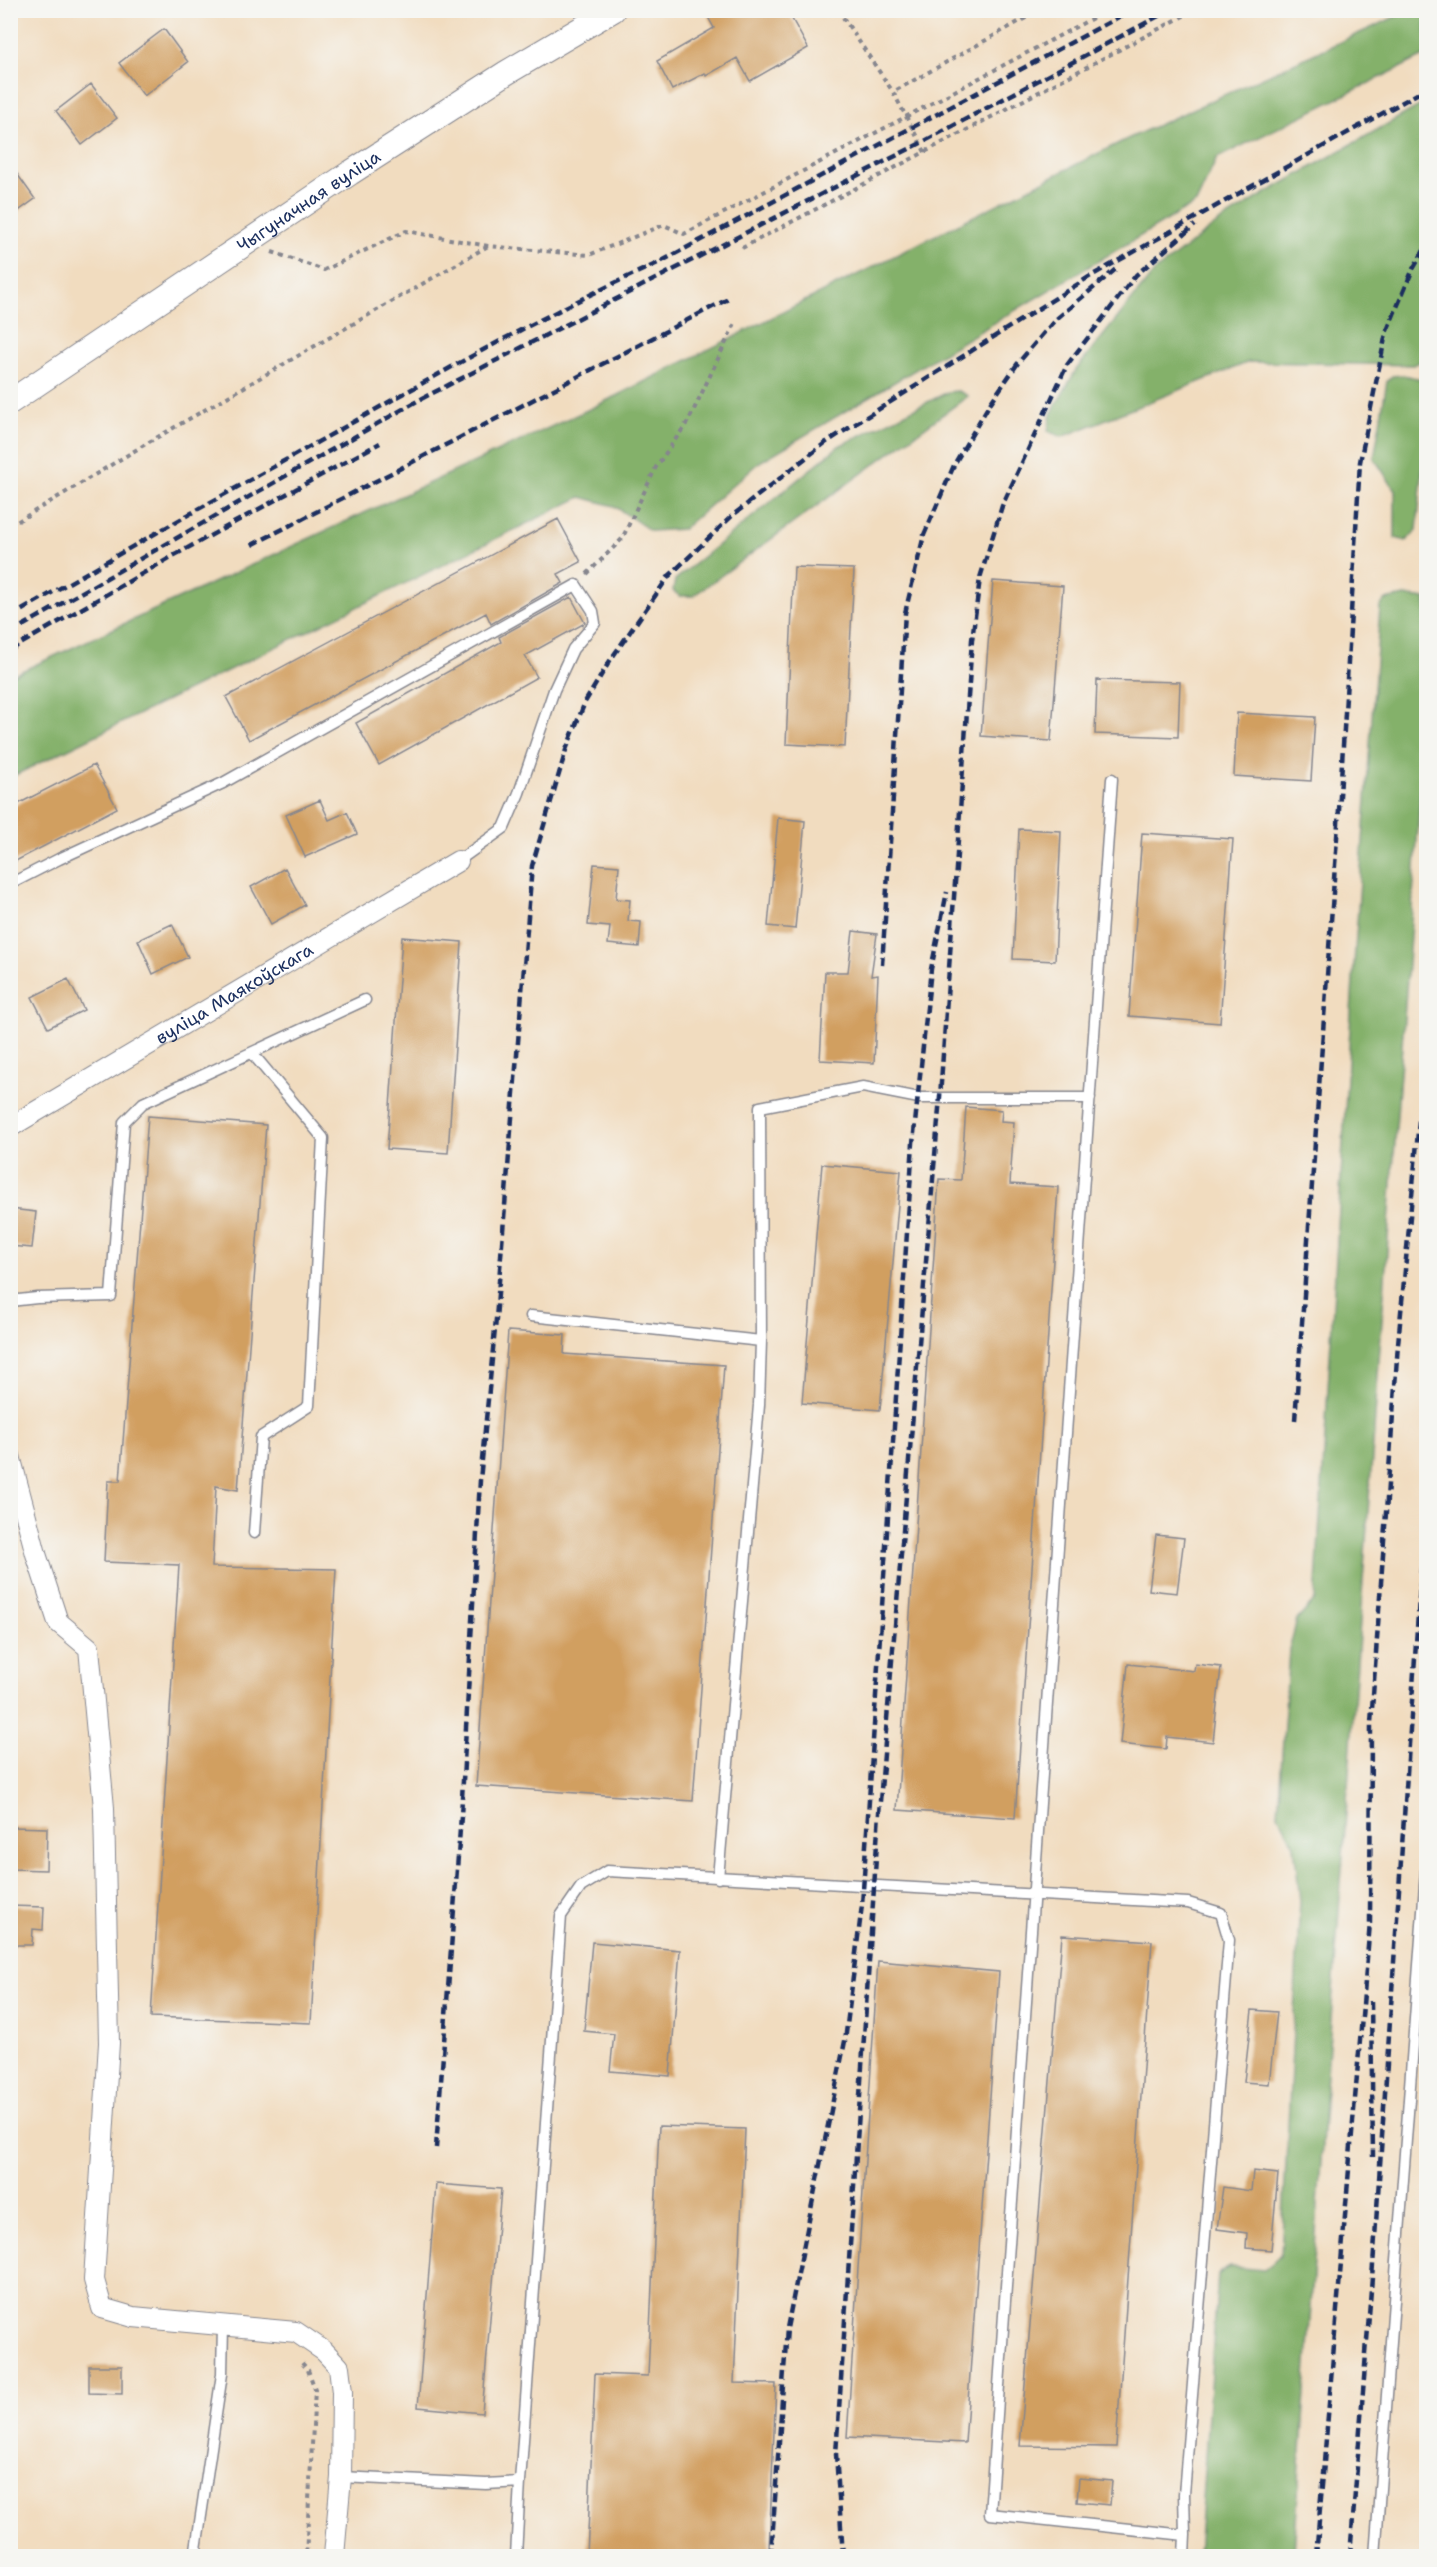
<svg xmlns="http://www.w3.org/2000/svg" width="1437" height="2567" viewBox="0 0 1437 2567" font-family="'Shantell Sans',sans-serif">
  <rect width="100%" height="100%" fill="#f6f6f2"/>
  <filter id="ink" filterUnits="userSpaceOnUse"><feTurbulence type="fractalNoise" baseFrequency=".0167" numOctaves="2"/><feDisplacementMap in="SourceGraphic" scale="12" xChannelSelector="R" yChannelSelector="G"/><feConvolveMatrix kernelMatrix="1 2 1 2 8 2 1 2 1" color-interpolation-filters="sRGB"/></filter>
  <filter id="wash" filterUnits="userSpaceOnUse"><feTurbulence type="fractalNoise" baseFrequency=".008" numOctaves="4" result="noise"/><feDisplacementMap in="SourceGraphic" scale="24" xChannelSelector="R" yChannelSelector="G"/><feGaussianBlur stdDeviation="1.35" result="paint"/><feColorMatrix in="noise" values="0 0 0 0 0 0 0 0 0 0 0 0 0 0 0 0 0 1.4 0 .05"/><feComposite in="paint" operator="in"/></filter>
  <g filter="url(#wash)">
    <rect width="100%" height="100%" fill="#f1dcbf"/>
    <path fill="#84b16a" stroke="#507064" stroke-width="1.5" d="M1408,11H1426V55L1217,158L1196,203L758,463L683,529L651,531L614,506L581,497L11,777V676L596,406L1125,140Z
      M1426,102V359L1413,365L1249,362L1062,437L1048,431L1051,414L1076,370L1154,272L1219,222L1266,193Z
      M1403,375L1421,379L1426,386V431L1417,530L1406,541L1395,538V490L1374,458L1387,381L1392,376Z
      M958,391L968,396L693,596H680L673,591L675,580L839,446L948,392Z
      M1405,596L1426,599V717L1326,2088L1294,2552L1293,2556H1198L1218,2274L1230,2267L1264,2270L1281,2256L1300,1901L1294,1845L1278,1814L1289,1650L1297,1620L1315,1600L1354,964L1380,607L1385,600Z"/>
    <g id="blocks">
      <path fill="#d19f60" d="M719,10H787L808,48L750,81L737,58L706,76L705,73L672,90L657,61L714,28L708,17Z
        M164,29L188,62L144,96L119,63Z
        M91,84L117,118L82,145L56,111Z
        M10,164L35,199L10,217Z
        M558,519L581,562L558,574L563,583L491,624L486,613L249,740L226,697Z
        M794,567L854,569L845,747L786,744Z
        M993,581L1063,586L1051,741L981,736Z
        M571,597L585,623L525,656L537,677L379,765L356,723L501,642L499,637Z
        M1097,680L1180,682L1178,737L1095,734Z
        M1237,713L1315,717L1311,781L1234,776Z
        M94,765L117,808L10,864V808Z
        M320,800L329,820L347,812L357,834L305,857L286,815Z
        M778,818L805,821L795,929L768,926Z
        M1019,829L1061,831L1055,961L1013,959Z
        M1142,833L1233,839L1220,1023L1129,1016Z
        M594,864L619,866L616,899L630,900L628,921L641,922L639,947L608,944L610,927L588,925Z
        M285,868L305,905L271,924L251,887Z
        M172,924L188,957L153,974L138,940Z
        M853,931L877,934L871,976L878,975L874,1063L820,1060L825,972H848Z
        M402,937L462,942L448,1153L387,1149Z
        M68,979L84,1010L48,1028L32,997Z
        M966,1107L1002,1110L1001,1121L1014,1122L1010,1184L1058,1187L1015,1818L897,1810L939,1179L961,1180Z
        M148,1116L266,1125L238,1490L216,1486L212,1567L336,1569L311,2023L151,2017L179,1565L104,1562L108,1481H120Z
        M822,1164L901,1171L880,1410L802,1403Z
        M10,1209L36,1212L32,1248L10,1246Z
        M508,1331L565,1335L564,1354L724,1365L693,1801L476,1786Z
        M1156,1535L1184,1538L1177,1593L1149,1590Z
        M1128,1664L1194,1671L1195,1664L1221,1667L1213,1742L1167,1737L1166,1749L1120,1744Z
        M10,1827L47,1828L46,1870L10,1869Z
        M10,1906L44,1907L43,1930L33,1929L32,1945H10Z
        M1062,1935L1152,1941L1116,2447L1020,2446Z
        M592,1942L680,1950L670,2076L610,2071L614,2034L584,2031Z
        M878,1961L999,1972L965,2443L847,2437Z
        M1252,2010L1277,2012L1269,2084L1244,2082Z
        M659,2126L745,2129L734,2383L776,2384L769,2549H761V2556H587L595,2374L648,2376Z
        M1253,2171L1278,2174L1271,2250L1246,2248L1247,2233L1217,2229L1223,2187L1251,2191Z
        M436,2184L501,2189L482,2413L418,2407Z
        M89,2366H122V2394L89,2393Z
        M1079,2478L1112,2481L1110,2505L1077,2502Z"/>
    </g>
  </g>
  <g filter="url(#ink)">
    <use href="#blocks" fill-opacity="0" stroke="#86868e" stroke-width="1.5"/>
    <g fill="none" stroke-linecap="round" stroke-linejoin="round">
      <g stroke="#86868e" stroke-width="13">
        <path id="service" d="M1112,779L990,2514L1185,2535L1184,2556
          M10,884L59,859L223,783L576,585L593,611L595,623L573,649L554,690L519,793L504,828L458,861
          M252,1053L323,1138L309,1406L261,1437L254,1533
          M10,1301L37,1298L111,1296L124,1122L143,1103L365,1000
          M531,1316L761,1341L760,1107L863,1087L919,1098H1090
          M718,1878L759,1405L761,1341
          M341,2477L486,2484L520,2482L561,1916L581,1887L607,1871L1188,1903L1221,1913L1229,1940L1184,2494L1185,2535
          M195,2556L222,2374L223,2326
          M516,2556L520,2482
          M1375,2556L1426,1871"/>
      </g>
      <g stroke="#86868e" stroke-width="22">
        <g id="minor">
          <path id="s1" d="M10,1127L458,861"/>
          <path d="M10,1456L36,1554L58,1622L89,1648L104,1808L109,2043L94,2280L102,2308L133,2317L296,2332L324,2351L339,2367L342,2392L341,2477L334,2556"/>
        </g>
      </g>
      <g stroke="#86868e" stroke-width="26">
        <g id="tertiary">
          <path id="s2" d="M10,402L350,173L506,73L613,10"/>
        </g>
      </g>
      <path stroke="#86868e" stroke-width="4" stroke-dasharray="4.5 4.5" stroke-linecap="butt" d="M838,10L893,92
        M925,152L893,92L1040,10
        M742,248L1195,10
        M272,252L324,270L406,231L488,246L589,255L664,225L684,234L1108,10
        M10,526L149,442L488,246
        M587,574L622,539L656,467L689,420L735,323
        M302,2363L308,2370L315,2389L306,2556"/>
      <use href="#service" stroke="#fff" stroke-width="10"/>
      <use href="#minor" stroke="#fff" stroke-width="20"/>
      <use href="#tertiary" stroke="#fff" stroke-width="24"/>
      <path stroke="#1b2f5e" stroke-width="4.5" stroke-dasharray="9 4.5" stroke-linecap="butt" d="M252,545L730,298
        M10,617C120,553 230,491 341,429C445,370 549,312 658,263L1132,10
        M10,633L419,400L921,143L1170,10
        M10,650L173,556L380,443
        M882,965L905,613L924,535L955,463L989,405L1018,363L1055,320L1116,269
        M1295,1420L1340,796L1360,462L1386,333L1413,269L1426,247
        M1371,2001L1373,2157
        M436,2148L461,1816L480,1480L496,1319L532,866L566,750L585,702L611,659L669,576L733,515L825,443L1089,277L1426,89
        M771,2556L787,2328L845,2041L862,1905L913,1143L931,969L947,892
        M843,2556L836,2454L879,1813L940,1097L972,640L980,578L1002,506L1067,365L1136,275L1195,225
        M1316,2556L1370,1923L1371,1723L1398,1344L1426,1047
        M1350,2556L1374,2252L1426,1498"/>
    </g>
  </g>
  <g text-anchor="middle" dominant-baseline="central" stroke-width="5" stroke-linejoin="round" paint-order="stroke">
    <g font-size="18" fill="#1b2f5e" stroke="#f6f6f2">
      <text stroke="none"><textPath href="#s2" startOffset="360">Чыгуначная вуліца</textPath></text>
      <text stroke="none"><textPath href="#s1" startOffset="261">вуліца Маякоўскага</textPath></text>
    </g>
  </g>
  <rect width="1437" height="2567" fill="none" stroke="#f6f6f2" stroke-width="36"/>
</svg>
